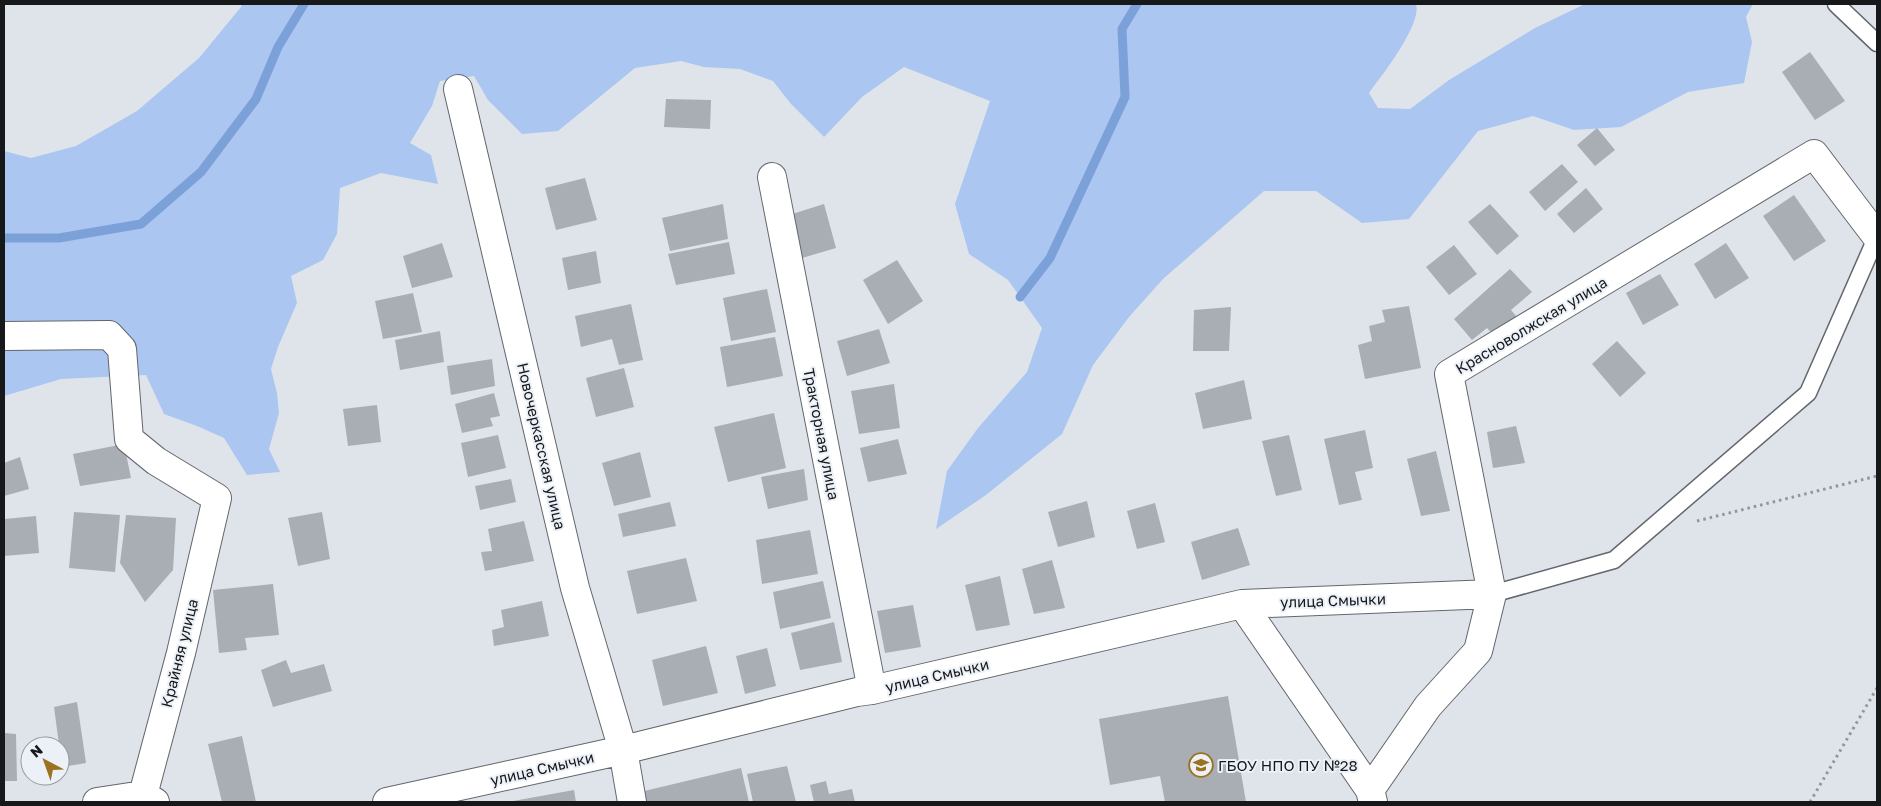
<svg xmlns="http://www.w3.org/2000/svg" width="1881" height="806" viewBox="0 0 1881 806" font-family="'Golos Text',sans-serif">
  <rect width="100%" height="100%" fill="#dfe4ea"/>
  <path fill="#abc6f0" d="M242,4H1416C1422,25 1382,75 1369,93L1378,108L1410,109L1449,80L1535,28L1585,4H1753L1746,17L1752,42L1744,83L1688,92L1621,127L1574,130L1533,116L1478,131L1409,219L1362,223L1316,191H1264L1163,279L1129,317L1093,365L1062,434L986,495L936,529L947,471L978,428L1027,372L1042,328L1008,280L969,254L955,204L990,101L904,67L862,97L824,137L791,104L773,81L740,69L704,67L681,61L635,68L558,131L522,134L488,100L474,76L440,81L432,106L410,143L431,155L438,184L381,173L340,188L337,234L323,260L291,276L297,303L278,347L271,369L277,393L279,413L269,449L280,472L247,475L224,438L197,426L164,414L146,375L61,379L4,396V151L31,158L76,146L137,111L199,58L241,7Z"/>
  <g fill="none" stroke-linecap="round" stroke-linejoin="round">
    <path stroke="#7ca1d9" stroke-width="9" d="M4,238H59L141,224L201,172L256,99L278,47L304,4
      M1020,297L1050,258L1125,97L1122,29L1137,4"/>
  </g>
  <path fill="#a9adb4" d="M1810,52L1845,101L1815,120L1782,72Z
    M666,99L711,100L710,129L664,127Z
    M1597,128L1615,150L1595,166L1577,145Z
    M1562,164L1578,182L1545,211L1529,192Z
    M585,178L597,220L556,230L545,188Z
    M1586,188L1603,209L1574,233L1557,214Z
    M1794,195L1826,241L1794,261L1763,216Z
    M723,204L728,239L670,251L662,218Z
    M824,204L836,248L802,258L789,215Z
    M1490,204L1519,236L1497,255L1468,222Z
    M729,242L735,274L676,285L668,254Z
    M442,243L453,277L412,288L403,256Z
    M1726,243L1749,278L1715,299L1694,264Z
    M1454,245L1477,274L1449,295L1426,267Z
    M596,251L601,283L568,290L562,258Z
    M897,260L923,301L888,324L863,280Z
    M1510,269L1532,292L1511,310L1521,322L1498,340L1487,328L1472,340L1454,319Z
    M1660,274L1679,305L1643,325L1626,293Z
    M767,289L776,332L731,341L723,298Z
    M413,293L422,332L383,339L375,301Z
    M631,304L643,360L619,365L612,339L581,347L575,316Z
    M1409,306L1421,368L1365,379L1358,345L1372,341L1369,326L1385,322L1382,310Z
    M1231,307L1229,351H1193L1194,310Z
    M879,329L890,363L847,376L837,341Z
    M440,331L444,362L400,370L395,340Z
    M775,337L783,376L727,387L720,347Z
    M1617,341L1646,373L1620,397L1592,364Z
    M492,359L495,386L451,395L447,366Z
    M624,368L634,407L596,417L586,378Z
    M1244,380L1252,419L1203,429L1195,393Z
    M894,384L900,428L859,434L851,391Z
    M494,393L500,416L490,418L493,426L462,433L455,404Z
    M377,405L381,442L348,446L343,409Z
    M774,413L786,468L728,482L714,427Z
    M1516,426L1525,463L1493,468L1487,432Z
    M1365,430L1373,468L1355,472L1362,500L1339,505L1324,439Z
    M498,435L506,468L468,477L461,443Z
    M1289,435L1302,490L1276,496L1262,441Z
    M898,439L907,474L868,482L860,448Z
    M124,444L131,478L80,486L73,454Z
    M1436,451L1450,511L1421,516L1407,459Z
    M640,452L651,497L614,506L602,463Z
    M20,457L29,489L4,496V463Z
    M804,469L808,500L768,509L761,477Z
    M511,479L516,502L480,510L475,486Z
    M1087,501L1095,537L1058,547L1048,512Z
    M670,502L676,526L623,537L618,514Z
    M1155,503L1165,542L1137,549L1127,511Z
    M74,512L120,515L115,572L69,568Z
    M322,512L330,559L298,566L288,518Z
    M126,515L176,518L173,570L145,602L120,563Z
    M36,516L39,553L4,556V519Z
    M524,521L534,561L485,571L481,552L492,551L488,529Z
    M1238,528L1250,565L1202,580L1191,542Z
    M810,530L818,574L762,584L756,540Z
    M686,558L697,601L637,614L627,571Z
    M1052,560L1065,608L1034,614L1022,569Z
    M1000,576L1010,625L976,631L965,585Z
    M823,581L831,618L780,629L773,592Z
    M273,584L279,635L245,638L247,650L219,653L213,590Z
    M542,601L549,636L494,646L492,630L504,627L501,610Z
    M913,605L921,647L885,653L877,611Z
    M834,622L842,662L800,670L791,633Z
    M706,646L718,693L663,706L652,660Z
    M767,648L776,686L745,694L736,656Z
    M286,660L291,673L324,664L332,691L273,707L261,670Z
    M1228,696L1246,802H1165L1160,776L1110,785L1099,719Z
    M77,702L86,763L62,767L54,707Z
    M4,733L16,734L17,781H4Z
    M242,736L256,802H222L208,744Z
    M787,766L796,802H753L747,774Z
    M741,768L749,802H642L640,792Z
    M826,781L829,794L852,789L855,802H814L810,785Z
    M574,790L576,802H513V801Z"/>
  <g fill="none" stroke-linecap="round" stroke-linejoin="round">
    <g stroke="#63676d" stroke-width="19">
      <path id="service" d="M1836,4L1877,43
        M1492,594L1614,560L1808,393L1877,236"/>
    </g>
    <g stroke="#63676d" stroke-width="30">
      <path id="minor" d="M458,89L575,588L623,750L632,802
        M772,177L872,690
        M4,336L109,335L122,349L129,439L156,461L217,498L181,653L143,795L155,802
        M1242,604L1370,790L1373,802
        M1370,790L1428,706L1478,651L1492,594L1449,374L1814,154L1877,237
        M97,802L143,795
        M387,802L623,750L857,692L872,690L1242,604L1492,594"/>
    </g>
    <path stroke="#92969a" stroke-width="3" stroke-dasharray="2.5 4" stroke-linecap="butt" d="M1697,521L1877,476
      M1810,802L1877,688"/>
    <use href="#service" stroke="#fff" stroke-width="16"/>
    <use href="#minor" stroke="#fff" stroke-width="28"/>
  </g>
  <defs>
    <g id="university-ring" transform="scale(1.25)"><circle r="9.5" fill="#ecf1f8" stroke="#9c7220" stroke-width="1.5"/><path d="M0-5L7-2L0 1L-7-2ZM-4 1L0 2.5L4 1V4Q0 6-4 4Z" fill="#9c7220"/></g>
  </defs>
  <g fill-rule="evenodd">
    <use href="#university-ring" x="1201" y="765"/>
  </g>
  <g text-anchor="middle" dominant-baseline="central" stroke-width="4" stroke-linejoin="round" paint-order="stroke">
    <g font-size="15" fill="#16181a" stroke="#ecf1f8">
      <text transform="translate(1531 325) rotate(-31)">Красноволжская улица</text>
      <text transform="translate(822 434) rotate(79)">Тракторная улица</text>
      <text transform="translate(542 446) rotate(77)">Новочеркасская улица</text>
      <text transform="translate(1333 600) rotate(-2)">улица Смычки</text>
      <text transform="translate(179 653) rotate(-76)">Крайняя улица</text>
      <text transform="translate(937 675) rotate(-13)">улица Смычки</text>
      <text transform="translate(542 768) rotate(-13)">улица Смычки</text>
    </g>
    <g font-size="15" fill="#16181a" stroke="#ecf1f8" text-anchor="start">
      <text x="1218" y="765">ГБОУ НПО ПУ №28</text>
    </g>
  </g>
  <rect width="1881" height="806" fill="none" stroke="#16181a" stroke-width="10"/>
  <g transform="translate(45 761) rotate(319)"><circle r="24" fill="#ecf1f8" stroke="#969a9f"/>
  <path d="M0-4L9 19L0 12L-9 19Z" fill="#9c7220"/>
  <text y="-8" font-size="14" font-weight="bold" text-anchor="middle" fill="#16181a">N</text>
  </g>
</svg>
